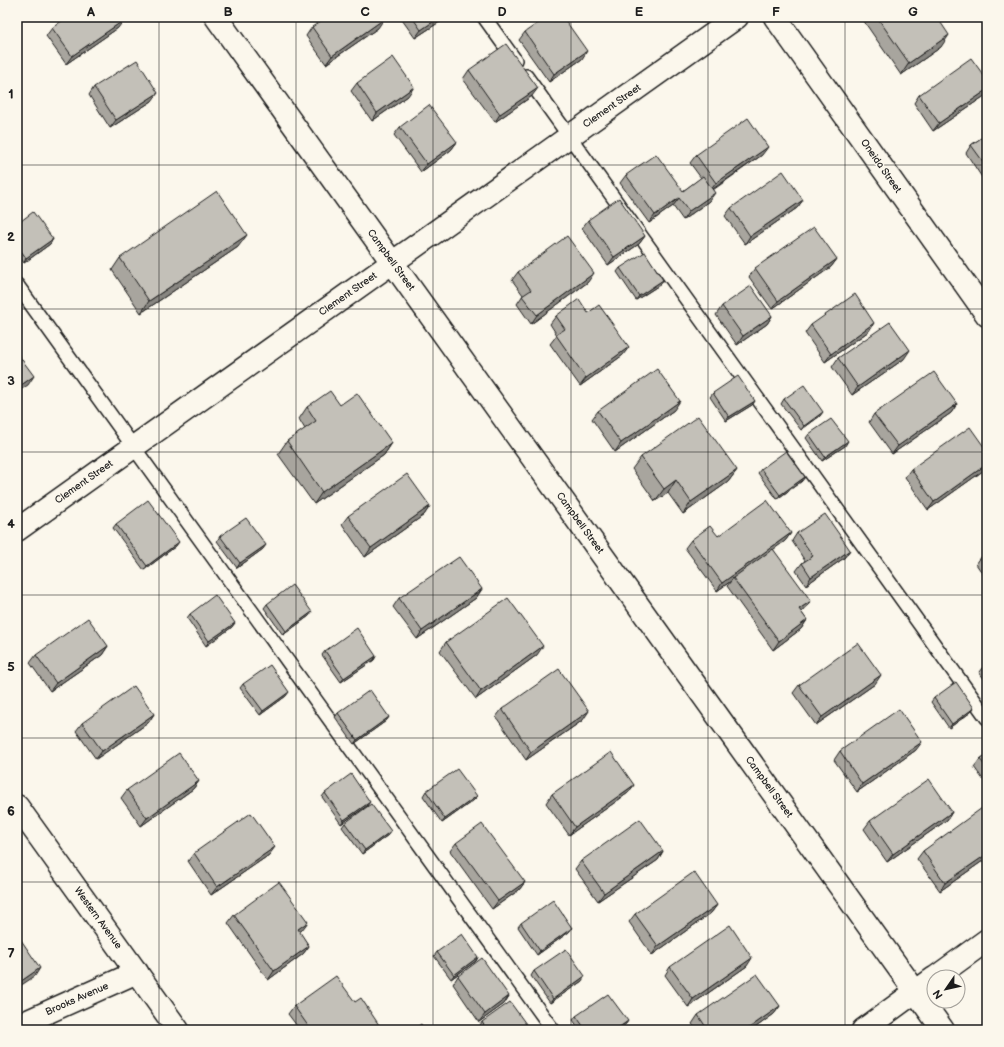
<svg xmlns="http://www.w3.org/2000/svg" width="1004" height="1047" viewBox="0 0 1004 1047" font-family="'Balsamiq Sans',sans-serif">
  <rect width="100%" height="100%" fill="#fbf7ec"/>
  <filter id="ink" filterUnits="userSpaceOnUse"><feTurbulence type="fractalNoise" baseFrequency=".025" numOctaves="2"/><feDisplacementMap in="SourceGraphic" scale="8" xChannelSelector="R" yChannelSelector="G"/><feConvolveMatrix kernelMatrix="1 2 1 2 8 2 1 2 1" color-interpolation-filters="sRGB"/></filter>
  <g filter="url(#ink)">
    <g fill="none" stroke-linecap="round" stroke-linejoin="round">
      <g stroke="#1c1c1c" stroke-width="16">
        <path id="lane" d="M484,17L515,60
          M526,76L987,718
          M17,285L553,1030"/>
      </g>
      <g stroke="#1c1c1c" stroke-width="25">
        <path id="street" d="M216,17L943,1030
          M775,17L987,315
          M17,530L737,17
          M936,977L987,940
          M17,1026L137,972
          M863,1030L934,978"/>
      </g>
      <g stroke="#1c1c1c" stroke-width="25">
        <path id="secondary" d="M17,806L178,1030"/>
      </g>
      <use href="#lane" stroke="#fbf7ec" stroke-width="13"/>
      <use href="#street" stroke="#fbf7ec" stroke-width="22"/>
      <use href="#secondary" stroke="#fbf7ec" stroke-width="22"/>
    </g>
    <path fill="#a8a59e" stroke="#1c1c1c" d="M400,17H445L444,19L415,38Z
      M861,17H937L941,47L901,75Z
      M312,27L378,28L326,64L306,36Z
      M52,28H118L66,64L46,36Z
      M525,32L582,59L549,82L519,40Z
      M469,70L532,96L495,122L463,79Z
      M357,83L408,96L372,121L351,91Z
      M94,87L152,101L110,128L89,95Z
      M919,95H986L933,131L914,103Z
      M400,127L457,142L451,150L421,172L394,135Z
      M987,134V181L985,182L966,153L971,145Z
      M696,155H762L713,190L709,201L683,220L673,206L649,223L620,183L626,175L683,191L701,178L690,163Z
      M803,200L797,208L745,244L725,216L731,208Z
      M588,220L645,236L639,244L608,265L582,228Z
      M17,224L53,239L50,244L24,263L17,254Z
      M238,247L141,313L112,270L120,258Z
      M837,259L831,267L772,309L749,277L755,268Z
      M620,268L661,284L636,300L617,272Z
      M518,272L588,282L531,324L517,304L523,295L512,280Z
      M722,306L772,316L767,324L737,345L716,315Z
      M556,316L623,355L580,386L550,344L557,335L550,324Z
      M811,325L869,331L825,362L805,333Z
      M838,358L904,359L852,395L832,367Z
      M713,393L755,401L752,405L726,421L710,397Z
      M784,399L820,416L801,430L781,404Z
      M957,404L951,413L892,454L869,422L874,414Z
      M340,405L392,443L384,455L314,504L278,454L287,441L305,429L299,419L307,407Z
      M674,410L615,452L592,419L598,411Z
      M809,434L845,446L822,461L806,438Z
      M987,451V468L928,510L905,477L911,469Z
      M641,457L737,470L728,482L683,514L668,493L655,501L632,469Z
      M761,469L802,481L777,499L758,473Z
      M430,506L424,515L365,557L342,524L348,516Z
      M116,524L176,546L144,570L113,528Z
      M791,533L785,541L773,549L805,609L801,612L807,620L801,629L773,650L727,586L731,581L717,591L685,548L691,540L718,536Z
      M797,533L850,550L844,558L806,585L796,571L802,563L805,561L792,541Z
      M220,536L263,549L237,568L217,541Z
      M987,552V580L976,564L982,556Z
      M482,589L476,598L417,639L393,607L399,598Z
      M267,604L309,616L283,635L264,608Z
      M190,614L232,627L206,646L187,618Z
      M446,642L537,655L476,699L440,651Z
      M108,646L102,655L50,691L30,663L36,655Z
      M325,651L376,656L374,660L341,682L322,655Z
      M987,664V683L979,672L982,668Z
      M243,684L286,696L260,715L240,688Z
      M875,684L816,725L793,693L799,685Z
      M934,698L971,712L949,728L931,702Z
      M502,709L583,720L526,760L496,717Z
      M338,713L389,717L386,721L354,744L335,717Z
      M154,714L148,723L96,759L76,731L82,723Z
      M916,750L857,792L834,760L840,751Z
      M987,754V785L974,767L980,759Z
      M199,781L193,789L141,826L121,798L127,790Z
      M634,785L628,793L569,835L546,803L552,794Z
      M426,791L477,796L474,800L442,823L423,796Z
      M325,793L367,806L341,824L322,797Z
      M952,812L947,820L887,862L864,829L870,821Z
      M987,816V858L940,891L917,859L923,851Z
      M345,823L391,831L388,835L362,854L342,827Z
      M456,843L525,882L519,890L492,909L450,851Z
      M663,851L658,860L598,901L575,869L581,861Z
      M194,853L269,855L211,895L188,861Z
      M717,905L711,913L652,955L629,922L635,914Z
      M234,915L302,930L299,932L309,946L303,954L268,980L228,923Z
      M521,923L572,928L569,932L537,955L518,927Z
      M437,952L478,957L476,961L451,979L434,956Z
      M747,966L688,1007L665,975L670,967Z
      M534,971L582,981L550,1003L531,976Z
      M458,976L509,996L504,1004L479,1022L453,984Z
      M355,1002L375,1030H300L288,1014L294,1006Z
      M780,1006L774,1014L752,1030H697L692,1024L698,1015Z
      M576,1016L628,1021L625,1025L618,1030H580L573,1020Z
      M482,1022L526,1024L523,1028L520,1030H481L479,1027Z"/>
    <path fill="#888681" stroke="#1c1c1c" d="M440,17H445L444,19L415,38L421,30Z
      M384,19L378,28L326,64L332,56Z
      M124,20L118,28L66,64L72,56Z
      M949,35L941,47L901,75L909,63Z
      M587,51L582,59L549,82L554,74Z
      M414,87L408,96L372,121L377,113Z
      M538,88L532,96L495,122L500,114Z
      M987,90V93L986,95L933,131L939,123Z
      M158,93L152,101L110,128L116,120Z
      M457,142L451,150L421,172L427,164Z
      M768,147L762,155L710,191L716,183Z
      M715,193L709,201L683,220L689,211Z
      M679,198L673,206L649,223L655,215Z
      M803,200L797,208L745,244L750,236Z
      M247,235L238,247L141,313L149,301Z
      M645,236L639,244L608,265L614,257Z
      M53,239L50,244L24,263L26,258Z
      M837,259L831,267L772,309L778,301Z
      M594,273L588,282L531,324L537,315Z
      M663,280L661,284L636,300L639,296Z
      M772,316L767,324L737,345L743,336Z
      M874,323L869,331L825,362L831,354Z
      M629,347L623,355L580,386L586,378Z
      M910,350L904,359L852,395L858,387Z
      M34,376L28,385L17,392V388Z
      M680,401L674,410L615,452L621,443Z
      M755,401L752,405L726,421L729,417Z
      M957,404L951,413L892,454L898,446Z
      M823,412L820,416L801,430L804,426Z
      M848,441L845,446L822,461L825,457Z
      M392,443L384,455L314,504L322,492Z
      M987,464V468L928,510L934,502Z
      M737,470L728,482L683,514L691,502Z
      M805,477L802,481L777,499L780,495Z
      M676,480L668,493L655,501L664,489Z
      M430,506L424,515L365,557L371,548Z
      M791,533L785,541L733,579V578L731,581L717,591L722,583Z
      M179,542L176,546L144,570L147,566Z
      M266,545L263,549L237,568L240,563Z
      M850,550L844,558L806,585L811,577Z
      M482,589L476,598L417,639L422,631Z
      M811,601L805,609L793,618L799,609Z
      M312,612L309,616L283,635L286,631Z
      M807,620L801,629L773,650L779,641Z
      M235,623L232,627L206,646L209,641Z
      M108,646L102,655L50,691L56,683Z
      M543,646L537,655L476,699L481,691Z
      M376,656L374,660L341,682L344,678Z
      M881,675L875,684L816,725L822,717Z
      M289,692L286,696L260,715L263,711Z
      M974,708L971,712L949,728L952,724Z
      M589,711L583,720L526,760L531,752Z
      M154,714L148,723L96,759L102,751Z
      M389,717L386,721L354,744L357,740Z
      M922,742L916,750L857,792L862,784Z
      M199,781L193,789L141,826L147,818Z
      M634,785L628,793L569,835L575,827Z
      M477,796L474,800L442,823L445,819Z
      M370,802L367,806L341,824L344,820Z
      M952,812L947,820L887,862L893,854Z
      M391,831L388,835L362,854L365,850Z
      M275,847L269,855L211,895L217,887Z
      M663,851L658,860L598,901L604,893Z
      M987,854V858L940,891L945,883Z
      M525,882L519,890L492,909L498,901Z
      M717,905L711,913L652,955L658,946Z
      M308,922L302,930L292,937L298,929Z
      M572,928L569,932L537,955L540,951Z
      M309,946L303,954L268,980L274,971Z
      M478,957L476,961L451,979L454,975Z
      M752,958L747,966L688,1007L693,999Z
      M40,968L35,976L17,988V984Z
      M585,976L582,981L550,1003L553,999Z
      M509,996L504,1004L479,1022L485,1014Z
      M780,1006L774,1014L752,1030H746Z
      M628,1021L625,1025L618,1030H615Z
      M526,1024L523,1028L520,1030H517Z
      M379,1025L375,1030H372Z"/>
    <path fill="#c3c0b8" stroke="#1c1c1c" d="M67,17H122L124,20L72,56L52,28Z
      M327,17H382L384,19L332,56L312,27Z
      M412,17H440L421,30Z
      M547,17H563L587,51L554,74L525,32Z
      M877,17H937L949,35L909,63Z
      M506,44L538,88L500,114L469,70Z
      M393,57L414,87L377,113L357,83Z
      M971,58L987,80V90L939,123L919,95Z
      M137,60L158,93L116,120L94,87Z
      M429,105L457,142L427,164L400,127Z
      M748,118L768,147L716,183L696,155Z
      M987,134V167L971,145Z
      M656,154L683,191L703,176L715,193L689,211L679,198L655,215L626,175Z
      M783,171L803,200L750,236L731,208Z
      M217,191L247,235L149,301L120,258Z
      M619,198L645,236L614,257L588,220Z
      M33,212L53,239L26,258L17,245V224Z
      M814,227L837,259L778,301L755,268Z
      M567,236L594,273L537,315L522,296L531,290L518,272Z
      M645,252L663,280L639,296L620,268Z
      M751,286L772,316L743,336L722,306Z
      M855,294L874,323L831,354L811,325Z
      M579,299L588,313L599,305L629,347L586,378L556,335L565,329L556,316Z
      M890,322L910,350L858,387L838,358Z
      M17,353L34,376L17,388Z
      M657,369L680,401L621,443L598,411Z
      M934,372L957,404L898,446L874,414Z
      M738,376L755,401L729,417L713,393Z
      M804,385L823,412L804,426L784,399Z
      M330,391L340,405L357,393L392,443L322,492L287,441L316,421L307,407Z
      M698,416L737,470L691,502L676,480L664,489L641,457Z
      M831,419L848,441L825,457L809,434Z
      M970,427L987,451V464L934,502L911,469Z
      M786,451L805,477L780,495L761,469Z
      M407,474L430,506L371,548L348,516Z
      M148,500L179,542L147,566L116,524Z
      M767,500L791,533L722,583L691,540L710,526L718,536Z
      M825,514L850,550L811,577L802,563L813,556L797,533Z
      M246,518L266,545L240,563L220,536Z
      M773,549L811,601L799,609L807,620L779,641L733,578Z
      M987,552V563L982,556Z
      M459,557L482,589L422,631L399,598Z
      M292,585L312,612L286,631L267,604Z
      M215,595L235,623L209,641L190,614Z
      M508,598L543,646L481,691L446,642Z
      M88,618L108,646L56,683L36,655Z
      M357,628L376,656L344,678L325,651Z
      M858,643L881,675L822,717L799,685Z
      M987,664V675L982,668Z
      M270,665L289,692L263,711L243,684Z
      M559,669L589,711L531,752L502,709Z
      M956,682L974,708L952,724L934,698Z
      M134,686L154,714L102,751L82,723Z
      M370,690L389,717L357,740L338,713Z
      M899,709L922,742L862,784L840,751Z
      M611,752L634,785L575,827L552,794Z
      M179,753L199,781L147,818L127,790Z
      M987,754V769L980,759Z
      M457,769L477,796L445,819L426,791Z
      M351,774L370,802L344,820L325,793Z
      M929,779L952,812L893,854L870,821Z
      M371,804L391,831L365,850L345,823Z
      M982,808L987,816V854L945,883L923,851Z
      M251,813L275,847L217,887L194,853Z
      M640,819L663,851L604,893L581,861Z
      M482,824L525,882L498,901L456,843Z
      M694,872L717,905L658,946L635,914Z
      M279,882L308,922L298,929L309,946L274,971L234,915Z
      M553,900L572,928L540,951L521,923Z
      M730,925L752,958L693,999L670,967Z
      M17,934L40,968L17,984Z
      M462,934L478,957L454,975L437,952Z
      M566,949L585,976L553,999L534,971Z
      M482,958L509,996L485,1014L458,976Z
      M757,974L780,1006L746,1030H708L698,1015Z
      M336,976L355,1002L361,998L379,1025L372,1030H311L294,1006Z
      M608,994L628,1021L615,1030H586L576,1016Z
      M510,1002L526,1024L517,1030H487L482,1022Z
      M421,1024L425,1030H413Z"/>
  </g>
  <path fill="none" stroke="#1c1c1c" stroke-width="1" stroke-opacity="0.55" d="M159,17V1030M296,17V1030M433,17V1030M571,17V1030M708,17V1030M845,17V1030M17,165H987M17,309H987M17,452H987M17,595H987M17,738H987M17,882H987"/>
  <g text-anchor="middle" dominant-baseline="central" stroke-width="3" stroke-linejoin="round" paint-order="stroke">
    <g font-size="10" fill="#1c1c1c" stroke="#fbf7ec">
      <text transform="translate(612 106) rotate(-35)">Clement Street</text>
      <text transform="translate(881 166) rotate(55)">Oneida Street</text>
      <text transform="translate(391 260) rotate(54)">Campbell Street</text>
      <text transform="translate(348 294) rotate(-35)">Clement Street</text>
      <text transform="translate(84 482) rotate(-35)">Clement Street</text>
      <text transform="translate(580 523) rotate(54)">Campbell Street</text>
      <text transform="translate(769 787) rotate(54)">Campbell Street</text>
      <text transform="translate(98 918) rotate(54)">Western Avenue</text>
      <text transform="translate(77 999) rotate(-24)">Brooks Avenue</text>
    </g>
  </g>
  <rect width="1004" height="1047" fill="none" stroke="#fbf7ec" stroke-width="44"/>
  <g transform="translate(946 989) rotate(236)"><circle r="19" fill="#fbf7ec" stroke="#a29f99"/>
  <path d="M0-3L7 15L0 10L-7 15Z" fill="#1c1c1c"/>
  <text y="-6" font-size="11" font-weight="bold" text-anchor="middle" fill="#1c1c1c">N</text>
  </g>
  <rect x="22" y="22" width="960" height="1003" fill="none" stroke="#1c1c1c" stroke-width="1.5"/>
  <g font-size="13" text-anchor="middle" font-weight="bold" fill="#1c1c1c">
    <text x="91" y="16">A</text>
    <text x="228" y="16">B</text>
    <text x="365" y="16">C</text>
    <text x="502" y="16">D</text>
    <text x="639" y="16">E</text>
    <text x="776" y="16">F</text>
    <text x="913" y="16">G</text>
    <text x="11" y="98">1</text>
    <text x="11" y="241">2</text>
    <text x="11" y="385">3</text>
    <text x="11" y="528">4</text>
    <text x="11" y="671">5</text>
    <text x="11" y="815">6</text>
    <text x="11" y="958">7</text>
  </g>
</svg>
